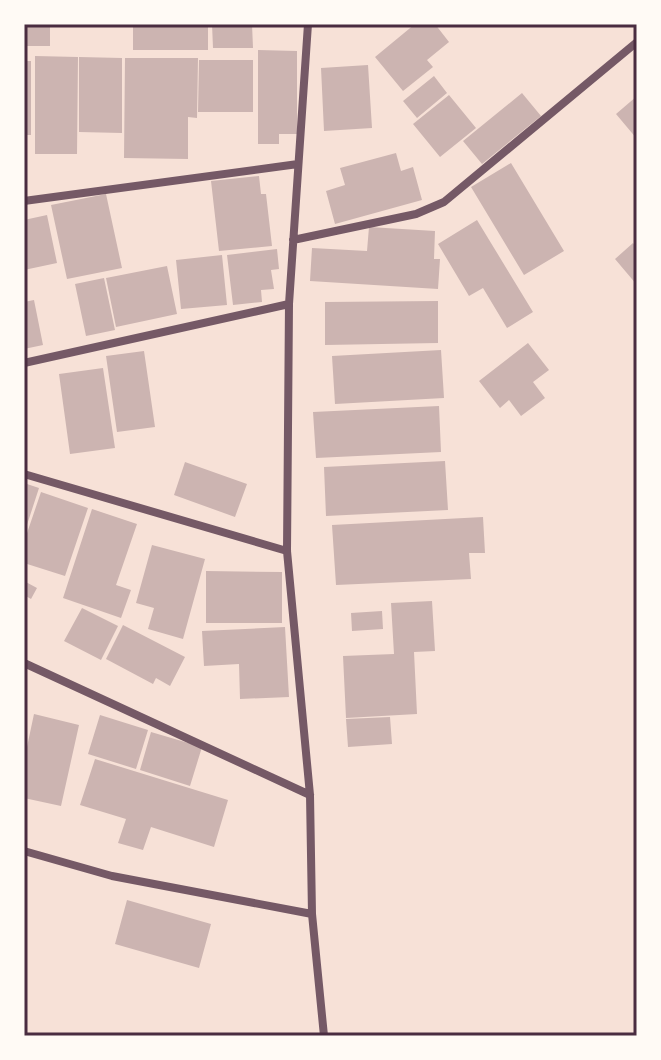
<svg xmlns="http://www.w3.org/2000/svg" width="661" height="1060" viewBox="0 0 661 1060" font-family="'Roboto Condensed',sans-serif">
  <rect width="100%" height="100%" fill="#f7e1d7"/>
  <path fill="#ccb4b1" d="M24,24H50V46H24Z
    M133,24H208V50H133Z
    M212,24H252L253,48H213Z
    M415,24H435L449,42L427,60L433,67L403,91L375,57Z
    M258,50L297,51V134H279V144H258Z
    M35,56L78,57L77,154H35Z
    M79,57L122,58V133L79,132Z
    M125,58H198L197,118L188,117V159L124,158Z
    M199,60H253V112H198Z
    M24,61H31V135H24Z
    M368,65L372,128L324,131L321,68Z
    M434,76L447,93L417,118L403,101Z
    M522,93L541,116L482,164L463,141Z
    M449,95L476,128L440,157L413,124Z
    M637,96V139L616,114Z
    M396,153L401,171L413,167L422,200L335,224L326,191L345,185L340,168Z
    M511,163L564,251L524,275L471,187Z
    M259,176L261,194H266L272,246L219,251L211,181Z
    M106,194L122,268L67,279L51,205Z
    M47,215L57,263L24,270V220Z
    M477,220L533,312L507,328L483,288L469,296L438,244Z
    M369,227L435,231L434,259H440L438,289L310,281L312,248L367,251Z
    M633,243L637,248V285L615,259Z
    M277,249L279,269L271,270L274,289L261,290L262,302L233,305L227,255Z
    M222,255L227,305L181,309L176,260Z
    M167,266L177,314L116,327L106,278Z
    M104,278L115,330L86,336L75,284Z
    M34,300L43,345L24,349V302Z
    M438,301V343L325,345V302Z
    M528,343L549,370L533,382L545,398L521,416L509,400L500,408L479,381Z
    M441,350L444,398L335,404L332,356Z
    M144,351L155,427L117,432L106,356Z
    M103,368L115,448L70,454L59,374Z
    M439,406L441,452L316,458L313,412Z
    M445,461L448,510L326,516L324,467Z
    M185,462L247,484L235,517L174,495Z
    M24,483L39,488L25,531H24Z
    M41,492L88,508L65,576L24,563V542Z
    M92,509L137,524L116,585L131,590L121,618L63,598Z
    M483,517L485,553H469L471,579L336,585L332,525Z
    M152,545L205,559L183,639L148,629L154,608L136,603Z
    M206,571L282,572V623H206Z
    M24,581L37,588L31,599L24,595Z
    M432,601L435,651L414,652L417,714L346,718L343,656L394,654L391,603Z
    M82,608L118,626L101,660L64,641Z
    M382,611L383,629L352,631L351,613Z
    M123,625L185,657L170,686L156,678L153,684L106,659Z
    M285,627L289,697L240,699L239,664L204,666L202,631Z
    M34,714L79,725L61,806L24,798V761Z
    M100,715L148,730L136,769L88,754Z
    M390,717L392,744L348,747L346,719Z
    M151,732L202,747L190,786L140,770Z
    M95,759L228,800L214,847L151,827L143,850L118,843L126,819L80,805Z
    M127,900L211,924L199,968L115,944Z"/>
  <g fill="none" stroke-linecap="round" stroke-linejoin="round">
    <path stroke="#755966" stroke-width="8" d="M308,24L289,304L287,551L310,795L312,914L324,1036
      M24,201L298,164
      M293,240L416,214L444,202L637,42
      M24,363L289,304
      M24,474L287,551
      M24,663L310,795
      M24,851L112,876L312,914"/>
  </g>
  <rect width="661" height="1060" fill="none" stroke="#fffaf5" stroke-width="52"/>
  <rect x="26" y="26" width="609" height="1008" fill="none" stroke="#4a2c40" stroke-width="3"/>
</svg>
